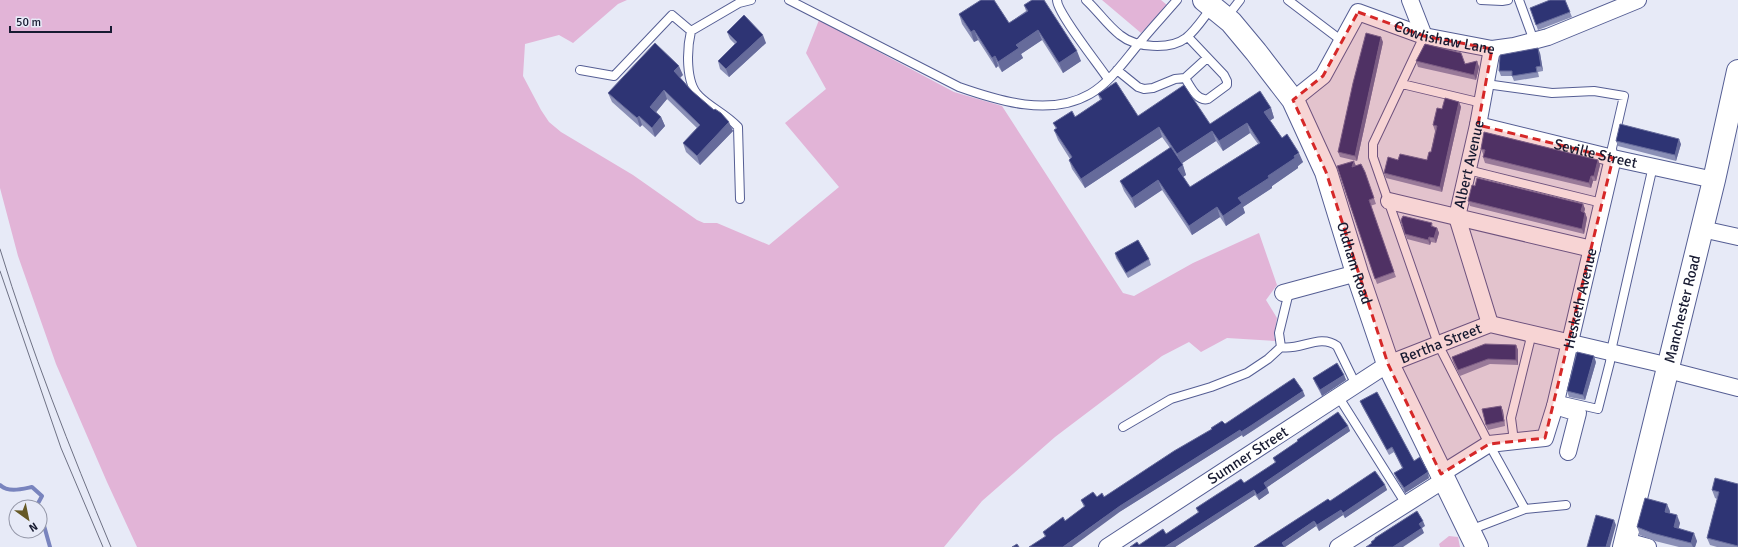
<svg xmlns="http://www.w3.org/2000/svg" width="1738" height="547" viewBox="0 0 1738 547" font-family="Signika,sans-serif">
  <rect width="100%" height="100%" fill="#e7eaf7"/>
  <path fill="#e2b4d7" d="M0,0H627L618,4L573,43L559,35L525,44L523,76L541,110L549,122L561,132L633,175L697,220L704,223H717L769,245L839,187L785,123L826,89L806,53L819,20L954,92L1002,106L1123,293L1134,296L1193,263L1259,233L1277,285L1266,300L1277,318L1274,337L1276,341L1227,338L1201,352L1189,342L1162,356L1055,437L982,501L944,547H137L107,482L56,364L18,256L0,188Z
    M1102,0H1161L1167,5L1141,33Z
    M1449,536L1458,537L1460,547H1440L1439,544Z"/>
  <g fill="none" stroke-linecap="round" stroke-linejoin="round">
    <path stroke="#7984be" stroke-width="4" d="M0,485C8,493 22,489 32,487L42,496L36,507
      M40,518L43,522L50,547"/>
    <g stroke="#555e94" stroke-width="10">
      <path id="service" d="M789,0L959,87C999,101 1050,117 1090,94C1109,83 1123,63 1137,46C1150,30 1164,15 1177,0
        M1057,0C1057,13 1099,65 1108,79
        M1086,0C1098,11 1107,25 1120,35C1136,48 1170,50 1186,38C1196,30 1204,17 1212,7
        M1288,0L1342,41
        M1481,0L1502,1L1508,0
        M1519,0L1534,41
        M1226,18L1240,0
        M691,31C687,48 685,83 699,96C711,108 726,114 738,127L740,199
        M1424,36L1373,144V157L1438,344L1489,444L1525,509
        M580,70L614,76L672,15L691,31L739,3L751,0
        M1117,70L1138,87L1144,89L1153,88L1175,79L1185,78L1207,58
        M1185,78C1190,86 1197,102 1208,99L1227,85V81L1224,75L1188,37
        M1402,84L1482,103
        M1486,84L1552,93L1594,91L1624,96L1612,148L1613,158
        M1468,170L1602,203
        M1281,347C1300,351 1320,333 1337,346L1356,385
        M1281,347L1279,333L1289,292
        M1338,396L1406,504
        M1563,401L1598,409L1610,362L1611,351L1653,166
        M1123,427L1171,399L1211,387L1247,373L1268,359L1281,347
        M1514,441L1511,418L1532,333
        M1470,530L1525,509L1566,505"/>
    </g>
    <g stroke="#555e94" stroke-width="18">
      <g id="minor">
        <path d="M1410,0L1424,36"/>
        <path id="s1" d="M1293,100L1323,76L1358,12L1424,36L1492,49L1514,46L1548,37L1638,0"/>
        <path id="s2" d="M1478,125L1613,158L1714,180"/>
        <path d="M1389,201L1592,249"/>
        <path d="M1702,229L1738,237"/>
        <path d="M1283,293L1357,273"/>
        <path id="s3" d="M1490,324L1457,217L1478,125L1492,49"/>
        <path d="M1668,370L1738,388"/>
        <path d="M1555,406L1578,413L1568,452"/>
        <path id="s4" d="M1441,474L1489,444L1545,438L1555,406L1613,158"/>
        <path d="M1626,541L1648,547"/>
        <path id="s5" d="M1107,547L1388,364L1490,324L1657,363"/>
        <path d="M1338,547L1444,480"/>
      </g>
    </g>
    <g stroke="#555e94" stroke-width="24">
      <g id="secondary">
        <path id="s6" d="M1204,0L1231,22L1256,52L1293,100L1326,172L1357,273L1388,364L1477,547"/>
      </g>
    </g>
    <g stroke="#555e94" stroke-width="24">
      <g id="primary">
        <path id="s7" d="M1624,547L1714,180L1738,71"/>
      </g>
    </g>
    <use href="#service" stroke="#fff" stroke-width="8"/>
    <use href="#minor" stroke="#fff" stroke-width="16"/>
    <use href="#secondary" stroke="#fff" stroke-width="22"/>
    <use href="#primary" stroke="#fff" stroke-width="22"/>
    <path stroke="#6e7184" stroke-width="1" d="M0,249C31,350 70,449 111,547
      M0,271L61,448L103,547"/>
  </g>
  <path fill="#8a8fb6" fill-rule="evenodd" d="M1565,0L1572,17L1538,30L1530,8Z
    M1024,5L1081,61L1063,73L1042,40L1021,54L1023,58L1002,72L998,66L996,68L978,40L974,42L962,24L959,14L1009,23L1026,11Z
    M727,32L766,43L729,77L720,69L718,61L735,44L730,39Z
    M1383,42L1357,161L1340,157L1338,152Z
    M1540,53L1543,71L1538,72L1539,77L1514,81L1512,76H1501L1499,71Z
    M1416,61L1465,64L1477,61L1479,67L1476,80L1418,67Z
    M683,75L680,78L692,91L733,131L700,165L686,152L683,143L697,128L667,99L656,112L661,117L665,126L655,137L642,125L640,127L612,102L608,93Z
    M1098,94L1138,116L1210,124L1271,108L1274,118L1270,120L1282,138L1303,162L1298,166V168L1272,186V188L1243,207L1245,213L1226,226L1220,217L1192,235L1162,190L1135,208L1124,191L1120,181L1170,148L1162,137L1085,188L1072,169L1069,160L1070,159L1058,140L1054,130L1056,129L1053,123L1075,117L1100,100ZM1250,133L1258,144L1190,187L1183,177L1186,175L1182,163L1216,141L1223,151Z
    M1459,102L1461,107L1442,192L1386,178L1384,173L1398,160H1427L1431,152L1435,131L1433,125L1442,109Z
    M1616,141L1681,144L1676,161L1618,146Z
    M1481,149L1598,160L1600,165L1596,181H1593L1591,188L1485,163L1483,157L1484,154H1483Z
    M1337,166H1356L1367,178L1376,204L1370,206L1396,277L1377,284Z
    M1468,201L1583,204L1585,209L1584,212L1585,213L1587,218L1584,234L1470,206Z
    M1401,220L1432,223L1433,227L1437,228L1439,233L1436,243L1431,242L1430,245L1407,239Z
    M1115,253L1149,259L1151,265L1128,278L1116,258Z
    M1516,345L1518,350V365L1490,364L1460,376L1453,362L1452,357Z
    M1596,362L1585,400L1569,397L1567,391Z
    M1344,375L1346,380L1322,396L1315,383L1313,378Z
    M1305,396L1254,430L1243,437L1242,435L1121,511L1045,537L1043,532L1065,521L1084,507L1081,500L1097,497H1104L1225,424Z
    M1360,401L1414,461L1429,478L1405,493L1396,478L1394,473L1402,468L1394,452L1389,455L1362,406Z
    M1501,406L1503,411L1505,426L1488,430L1486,425Z
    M1348,426L1350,431L1267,487L1269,493L1259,500L1255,495L1175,547L1139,545L1166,534L1198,513L1196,508L1244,483L1275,463L1273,458L1297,442V440Z
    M1738,484V547H1717L1710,545L1707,538L1717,499L1715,498L1712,490Z
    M1385,485L1387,490L1345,518L1343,515L1319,531L1316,526L1285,547L1330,501Z
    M1670,511V513L1680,523L1678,529L1697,541L1695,547H1679L1655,541L1640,535L1637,527Z"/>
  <path fill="#666b9b" d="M974,30L978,40L974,42L971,32Z
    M1038,30L1042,40L1021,54L1023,58L1002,72L998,62L1016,45Z
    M763,35L766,43L729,77L726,69Z
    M1381,37L1383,42L1357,161L1355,156Z
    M1538,48L1540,53L1543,71L1541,66Z
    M1077,51L1081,61L1063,73L1059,63Z
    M995,56L998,66L996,68L992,58Z
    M1477,61L1479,67L1476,80L1474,75Z
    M679,66L683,75L677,80L674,71Z
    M664,90L667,99L653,116L650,107Z
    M1459,102L1461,107L1442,192L1440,187Z
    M1271,108L1274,118L1268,122L1264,112Z
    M639,116L642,125L640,127L637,118Z
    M661,117L665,126L655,137L652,128Z
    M729,122L733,131L700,165L697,156Z
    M1247,123L1250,133L1223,151L1219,141Z
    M1159,127L1162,137L1085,188L1081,179Z
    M1212,131L1216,141L1181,164L1177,154Z
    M1679,139L1681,144L1676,161L1675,155Z
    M1299,153L1303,162L1298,166V168L1272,186V188L1243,207L1245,213L1226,226L1223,216L1238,198Z
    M1598,160L1600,165L1596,181L1594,176Z
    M1354,161L1356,166L1352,167Z
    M1183,165L1186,175L1181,178L1178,169Z
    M1591,176L1593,181L1591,188L1589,183Z
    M1158,180L1162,190L1135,208L1132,198Z
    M1583,204L1585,209L1583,217L1581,211Z
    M1217,207L1220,217L1192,235L1189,226Z
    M1585,213L1587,218L1584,234L1582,229Z
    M1437,228L1439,233L1436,243L1434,238Z
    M1429,237L1431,242L1430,245L1428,240Z
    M1516,345L1518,350V365L1516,360Z
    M1594,356L1596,362L1585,400L1583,395Z
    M1344,375L1346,380L1322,396L1320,390Z
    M1303,391L1305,396L1243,437L1241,432Z
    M1501,406L1503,411L1505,426Z
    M1348,426L1350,431L1266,488L1264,483Z
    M1240,430L1242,435L1121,511L1072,547H1063L1120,506Z
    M1428,472L1429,478L1405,493L1404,488Z
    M1385,485L1387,490L1345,518L1343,513Z
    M1267,488L1269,493L1259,500L1257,495Z
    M1254,490L1255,495L1175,547H1165Z
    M1667,504L1670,511L1668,519L1665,512Z
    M1341,510L1343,515L1319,531L1317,525Z
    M1677,515L1680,523L1677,535L1674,527Z
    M1614,520L1616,525L1610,547H1606Z
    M1314,521L1316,526L1285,547L1282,543Z
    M1423,521L1425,526L1422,528L1424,533L1403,547H1393L1419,524Z
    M1694,533L1697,541L1695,547H1693L1691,543Z"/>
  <path fill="#2e3474" stroke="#666b9b" d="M981,0H994L1009,23L1028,11L1024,5L1032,0H1044L1077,51L1059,63L1038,30L1016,45L1019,48L998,62L995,56L992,58L974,30L971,32L959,14Z
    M1550,0H1565L1570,12L1536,25L1530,8Z
    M744,15L763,35L726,69L718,61L737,42L727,32Z
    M1366,33L1381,37L1355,156L1338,152L1353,83Z
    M655,43L679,66L674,71L692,91L714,110L715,109L721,113L729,122L697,156L683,143L700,125L664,90L650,107L661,117L652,128L639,116L637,118L608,93Z
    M1425,44L1461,53L1465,64L1477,61L1474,75L1416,61Z
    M1538,48L1541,66L1536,67L1537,72L1512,76V71H1499L1500,55Z
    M1116,82L1138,116L1184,85L1210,124L1260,91L1271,108L1264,112L1282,138L1287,134L1299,153L1294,156L1295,158L1268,176L1269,178L1238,198L1242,203L1223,216L1217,207L1189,226L1158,180L1132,198L1120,181L1171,147L1183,165L1178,169L1190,187L1260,143L1247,123L1219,141L1212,131L1177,154L1159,127L1081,179L1069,160L1072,157L1054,130L1057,128L1053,123L1072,111L1075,117L1102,99L1098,94Z
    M1445,98L1459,102L1440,187L1384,173L1388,157L1398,160L1400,154L1427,160L1429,152H1431L1437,126L1433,125L1437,108L1442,109Z
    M1620,124L1679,139L1675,155L1616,141Z
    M1484,132L1598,160L1594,176H1591L1589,183L1483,157L1485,150L1481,149Z
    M1354,161L1352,167L1361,164L1365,172L1374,198L1369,200L1394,272L1375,279L1337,166Z
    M1477,178L1583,204L1581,211L1585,213L1582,229L1468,201L1472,185L1475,186Z
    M1403,216L1432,223L1431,226L1437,228L1434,238L1429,237L1428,240L1405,234L1401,220Z
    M1138,240L1149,259L1126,273L1115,253Z
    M1485,344L1516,345V360L1488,359L1458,370L1452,357Z
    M1577,352L1594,356L1583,395L1567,391Z
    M1337,363L1344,375L1320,390L1313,378Z
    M1294,378L1303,391L1252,425L1241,432L1240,430L1120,506L1063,547H1029L1046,536L1043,532L1063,517L1065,521L1085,506L1081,500L1093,492L1097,497L1102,493L1104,497L1174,451L1212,429L1211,428L1222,421L1225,424Z
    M1377,392L1414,461L1420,457L1428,472L1404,488L1394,473L1403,468L1392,447L1387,450L1360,401Z
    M1501,406L1504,421L1486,425L1482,409Z
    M1338,412L1348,426L1264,483L1267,488L1257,495L1254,490L1165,547H1130L1137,542L1139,545L1163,529L1166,534L1199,512L1196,508L1216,495L1241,479L1244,483L1276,462L1273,458L1298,441L1297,440Z
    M1375,471L1385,485L1343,513L1341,510L1317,525L1314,521L1282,543L1285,547H1254L1328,499L1330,501Z
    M1715,478L1738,484V546L1707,538L1719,492L1712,490Z
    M1645,498L1667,504L1665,512L1677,515L1674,527L1694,533L1691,543L1652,533L1637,527Z
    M1417,511L1423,521L1419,524L1422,528L1393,547H1366L1372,543L1371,542L1375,539V538Z
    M1596,515L1614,520L1606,547H1587Z
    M1017,544L1019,547H1012Z"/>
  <path fill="#d62828" fill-opacity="0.2" stroke="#d62828" stroke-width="3" stroke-dasharray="8 5" stroke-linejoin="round" d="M1358,12L1424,36L1492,49L1478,125L1613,158L1545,438L1489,444L1441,474L1388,364L1326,172L1293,100L1323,76Z"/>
  <g text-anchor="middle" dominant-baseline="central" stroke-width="4" stroke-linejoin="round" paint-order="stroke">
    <g font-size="15" fill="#171a31" stroke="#e7eaf7">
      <text stroke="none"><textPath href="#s1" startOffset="202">Cowlishaw Lane</textPath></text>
      <text stroke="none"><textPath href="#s2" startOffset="121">Seville Street</textPath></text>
      <text stroke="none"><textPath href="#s3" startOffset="166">Albert Avenue</textPath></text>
      <text stroke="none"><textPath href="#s6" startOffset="309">Oldham Road</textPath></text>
      <text stroke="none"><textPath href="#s4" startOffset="257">Hesketh Avenue</textPath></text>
      <text stroke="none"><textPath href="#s7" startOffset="245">Manchester Road</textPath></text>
      <text stroke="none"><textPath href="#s5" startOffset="392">Bertha Street</textPath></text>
      <text stroke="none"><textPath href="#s5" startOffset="168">Sumner Street</textPath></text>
    </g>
  </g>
  <g transform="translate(28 519) rotate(147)"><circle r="19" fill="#e7eaf7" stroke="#9497a8"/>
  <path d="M0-3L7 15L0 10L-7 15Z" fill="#665926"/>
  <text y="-6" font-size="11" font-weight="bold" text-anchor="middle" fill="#171a31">N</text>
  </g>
  <path d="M10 26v6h101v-6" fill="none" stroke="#171a31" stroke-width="2"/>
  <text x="16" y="26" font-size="12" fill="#171a31" stroke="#e7eaf7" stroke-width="3" paint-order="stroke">50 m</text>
</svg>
